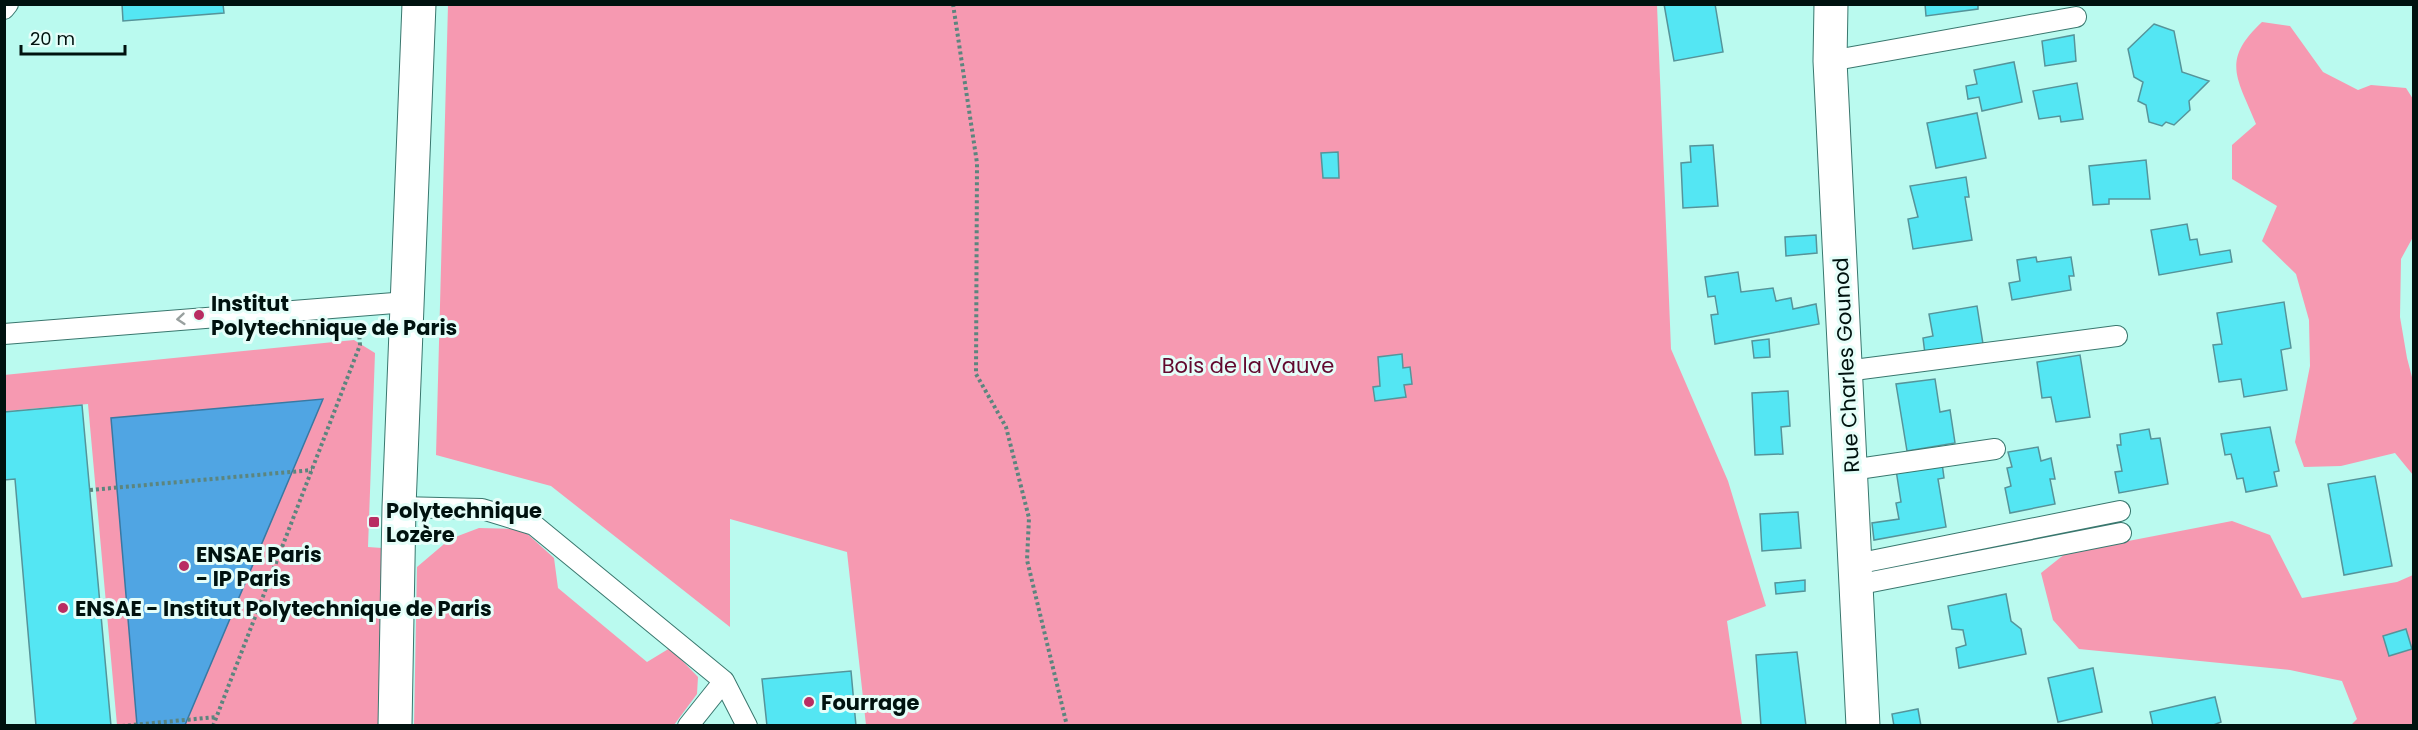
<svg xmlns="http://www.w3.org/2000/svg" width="2418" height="730" viewBox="0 0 2418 730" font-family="Poppins,sans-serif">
  <rect width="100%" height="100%" fill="#bafaef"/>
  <path fill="#f699b1" d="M448,5H1657L1671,349L1728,481L1766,606L1727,621L1742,725H866L847,552L730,519V627L551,486L436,455Z
    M2262,22L2290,26L2323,72L2358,90L2371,85L2406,88L2413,99V237L2401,259L2400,317L2407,358L2413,381V475L2395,453L2341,466L2304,467L2295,442L2310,366L2309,320L2296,274L2262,241L2277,206L2232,179V145L2256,124C2238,79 2220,61 2262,22Z
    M354,340L375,353L368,547L382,548L379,725H117L88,404L5,411L4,375Z
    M2232,521L2270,535L2302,598L2397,582L2413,575V725H2351L2357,719L2342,681L2290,670L2079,649L2053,620L2041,573L2066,553Z
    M479,528L522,529L554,558L558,588L647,662L670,648L698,677L697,694L674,725L414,726L417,567L450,539Z"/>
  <path fill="#50a5e3" stroke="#3879a3" stroke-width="1.5" d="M323,399L185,725H137L111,418Z"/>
  <path fill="#54e6f3" stroke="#55949a" stroke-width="1.5" d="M122,4H223L224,13L123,21Z
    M1664,4H1715L1723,52L1674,61Z
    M1925,4H1978V9L1926,16Z
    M2154,24L2174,31L2182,72L2209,81L2189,101L2190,110L2174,125L2166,122L2162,126L2149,122L2146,105L2138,101L2143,82L2134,77L2128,49Z
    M2074,35L2076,61L2045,66L2042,41Z
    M2014,62L2022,102L1982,111L1979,97L1968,99L1966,86L1977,84L1974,70Z
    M2077,83L2083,119L2061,122L2060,116L2039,119L2033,91Z
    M1977,113L1986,158L1936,168L1927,123Z
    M1713,145L1718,206L1683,208L1681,163L1691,162L1690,146Z
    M1338,152L1339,178H1323L1321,153Z
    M2146,160L2150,199H2109V204L2093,205L2089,166Z
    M1966,177L1969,197H1965L1972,240L1913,249L1908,219L1918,217L1910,186Z
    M2187,224L2190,240L2197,239L2200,255L2230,250L2232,262L2159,275L2151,230Z
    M1816,235L1817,253L1786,256L1785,237Z
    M2036,257L2037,262L2071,257L2074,276H2069L2071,290L2012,300L2009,283L2020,281L2017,260Z
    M1738,272L1741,292L1773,288L1776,301L1791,298L1793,309L1816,304L1819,324L1715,344L1711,315L1718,314L1715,296L1708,297L1705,277Z
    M2284,302L2291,348L2281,350L2287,390L2244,397L2241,379L2219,382L2213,345L2222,344L2217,313Z
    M1977,306L1983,344L1925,354L1923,338L1933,336L1929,314Z
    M1769,339L1770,357L1754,358L1752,341Z
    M1402,354L1403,368L1410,367L1412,384L1404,385L1406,397L1375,401L1373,387L1380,386L1378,357Z
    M2080,355L2090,417L2056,422L2051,397L2042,398L2037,362Z
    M1935,379L1940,412L1950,410L1955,443L1907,451L1896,384Z
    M1788,391L1790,426L1781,427L1783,454L1755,455L1752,393Z
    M82,405L111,726H36L15,479L4,480V412Z
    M2270,427L2279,471L2274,472L2277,486L2246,492L2243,478L2237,479L2231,454L2225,455L2221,434Z
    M2149,429L2151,439L2160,438L2168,484L2119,493L2115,472L2122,471L2117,445H2121L2120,434Z
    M2038,447L2041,461L2051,458L2055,479H2050L2055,504L2010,513L2005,488L2011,486L2007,468L2012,467L2008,452Z
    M1942,463L1944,478L1938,479L1946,527L1874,540L1872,523L1899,519L1896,503L1901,502L1896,470Z
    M2375,476L2392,566L2344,575L2328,484Z
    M1798,512L1801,548L1762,551L1760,514Z
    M1805,580V591L1776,594L1775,583Z
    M2006,594L2011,621L2021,629L2026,654L1959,668L1956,648L1966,645L1963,630L1952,629L1948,606Z
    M2406,629L2412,649L2389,656L2383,636Z
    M1797,652L1806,726H1761L1756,655Z
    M2093,668L2102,712L2058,722L2048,678Z
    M851,671L856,726H767L762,679Z
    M2215,697L2221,722L2211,726H2153L2150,712Z
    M1918,709L1921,726H1894L1892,714Z"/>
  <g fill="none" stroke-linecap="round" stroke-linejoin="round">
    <g stroke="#39776e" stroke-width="22">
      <path id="service" d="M4,9L8,4
        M1830,61L2076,17
        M4,334L407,302
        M1846,371L2117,336
        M1851,470L1995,449
        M399,507L482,509L534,525L724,681L688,726
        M1856,564L2120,511
        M1856,585L2121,533
        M724,681L747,726"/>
    </g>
    <g stroke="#39776e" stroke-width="35">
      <path id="minor" d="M1831,4L1830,61L1863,726
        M395,726L399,507L419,4"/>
    </g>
    <path stroke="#5c857e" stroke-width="4" stroke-dasharray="3 3" stroke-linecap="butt" d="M953,4L977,163L976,374L1006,427L1029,518L1027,560L1067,726
      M90,490L312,470
      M122,726L216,717
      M213,726L360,345L359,332"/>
    <use href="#service" stroke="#fff" stroke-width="20"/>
    <use href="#minor" stroke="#fff" stroke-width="33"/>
  </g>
  <defs><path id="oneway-chevron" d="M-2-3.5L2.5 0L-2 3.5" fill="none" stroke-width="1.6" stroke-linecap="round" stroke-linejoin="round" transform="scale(1.5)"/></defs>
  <use stroke="#99a09f" href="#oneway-chevron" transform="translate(181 319) rotate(175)"/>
  <g fill="#b92d62" stroke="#e5fef9" stroke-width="2">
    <circle cx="199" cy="315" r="6"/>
    <rect x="368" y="516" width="12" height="12" rx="3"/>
    <circle cx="184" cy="566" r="6"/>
    <circle cx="63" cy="608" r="6"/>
    <circle cx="809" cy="702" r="6"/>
  </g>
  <g text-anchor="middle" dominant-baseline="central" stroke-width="6" stroke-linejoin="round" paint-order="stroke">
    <g font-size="21" font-weight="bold" fill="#00120f" stroke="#e5fef9" text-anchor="start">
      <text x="211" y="303">Institut<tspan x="211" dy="24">Polytechnique de Paris</tspan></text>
      <text x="386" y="510">Polytechnique<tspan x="386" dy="24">Lozère</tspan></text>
      <text x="196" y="554">ENSAE Paris<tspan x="196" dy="24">- IP Paris</tspan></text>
      <text x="75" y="608">ENSAE - Institut Polytechnique de Paris</text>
      <text x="821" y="702">Fourrage</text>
    </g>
    <g font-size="21" fill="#62082e" stroke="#e5fef9">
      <text x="1248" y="365">Bois de la Vauve</text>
    </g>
    <g font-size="21" fill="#00120f" stroke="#e5fef9">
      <text transform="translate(1846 365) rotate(-93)">Rue Charles Gounod</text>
    </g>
  </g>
  <rect width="2418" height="730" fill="none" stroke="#00120f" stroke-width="12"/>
  <path d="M21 45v9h104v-9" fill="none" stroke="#00120f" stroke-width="3"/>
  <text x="30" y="45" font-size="18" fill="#00120f" stroke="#e5fef9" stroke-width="4.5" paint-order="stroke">20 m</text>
</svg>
